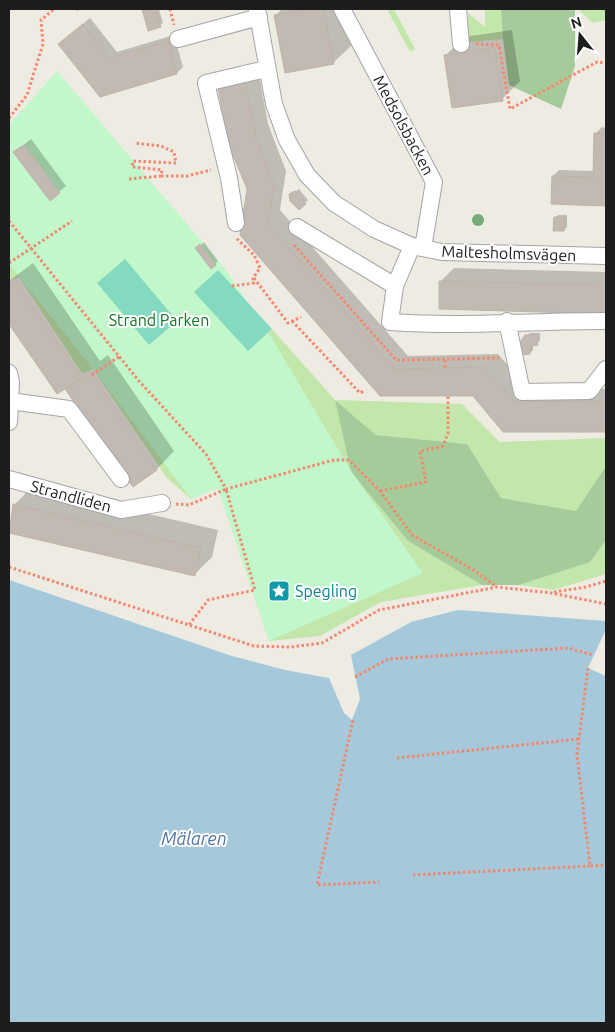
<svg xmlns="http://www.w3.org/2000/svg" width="615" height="1032" viewBox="0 0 615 1032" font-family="Ubuntu,sans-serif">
  <rect width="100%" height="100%" fill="#eeebe3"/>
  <path fill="#c3e6aa" d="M387,9H394L415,49L410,52Z
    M485,9H501L503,39L469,42L468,13L485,27Z
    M578,9H606V20L593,23Z
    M9,157L248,351L272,329L335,400L462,404L500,442L606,438V466L576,511L501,498L467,444L376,435L335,400L351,472L408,541L482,585L381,602L320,636L269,641L218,488L191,499L167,478L93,369L82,373L19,277L9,281Z
    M606,540V574L553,590L519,585L589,562Z"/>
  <path fill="#a4cb99" d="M501,9H575V66L561,109L509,85L503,39Z
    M335,400L376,435L467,444L501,498L576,511L606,466V540L590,562L519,585H482L408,541L351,472Z"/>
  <path fill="#c1f7ca" d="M57,71L226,270L273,340L351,471L423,573L269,641L218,488L191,499L93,369L9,264V125Z"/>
  <path fill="#83dac0" d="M125,259L177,321L149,345L97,283Z
    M218,270L272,329L248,351L194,292Z"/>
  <path fill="#a5c9da" d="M9,580L232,656L285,670L329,678L344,713L352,720L360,699L351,655L411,622L458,610L606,621V1023H9Z"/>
  <path fill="#eeebe3" d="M606,629V676L588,668Z"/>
  <path fill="#0003" d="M143,9H159L163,23L148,29Z
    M282,9H345L352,45L334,62L276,15Z
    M90,18L117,52L174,35L183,67L177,73L100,95L59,44Z
    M512,30L520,81L502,99L446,55L464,37Z
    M258,69L268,124L286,171L280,210L408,356L498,354L529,389H606V430L503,431L474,395H381L241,235L248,189L220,88Z
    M602,127L606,128V205L552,203L553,176L559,170L594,171L595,134Z
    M31,139L66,186L59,192L15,152Z
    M299,189L308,200L299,209L291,195Z
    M558,215H567V227L564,230L555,218Z
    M204,242L218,261L215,264L200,246Z
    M33,263L100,361L108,355L174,451L157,469L133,485L66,388L58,392L9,321V281Z
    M454,268L606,272V313L440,308L441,281Z
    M530,333H540V341L533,344V350L530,353L526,336Z
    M32,487L218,530L212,557L194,575L9,532L14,505Z"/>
  <path fill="#c2bab2" stroke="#bfb3a6" d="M142,9H156L161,27L148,31Z
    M307,9H324L334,64L285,73L274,15Z
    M83,24L110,58L168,41L177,74L100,97L58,44Z
    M495,47L503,101L452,108L444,55Z
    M246,82L256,137L274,185L268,224L395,369L485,367L515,402L606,401V432H503L473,396H380L240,235L247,189L228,143L218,87Z
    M594,133L606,134V206L551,204L552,176L593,177Z
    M24,145L60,193L50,201L13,152Z
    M295,191L306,204L299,210L290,201L289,194Z
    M554,217H565L564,231H553Z
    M200,244L216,265L211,269L195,248Z
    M15,280L82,378L57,394L9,324V285Z
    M439,281L606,285V314L439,309Z
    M525,335H537L538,345L531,346L530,354L519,355V344Z
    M90,372L157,470L133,487L65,389Z
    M13,504L201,548L195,576L9,533Z"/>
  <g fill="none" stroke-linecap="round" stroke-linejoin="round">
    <g stroke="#a4a4a4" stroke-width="18">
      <path id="minor" d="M257,9L274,104L287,140L307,175L334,203L374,229L412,246L442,252L606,256
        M342,9L434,182L423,248
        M458,9L461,44
        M178,39L259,17
        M236,223L229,178L206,83L266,69
        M297,227L395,286
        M412,246L395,286L390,322C462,327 534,321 606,321
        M507,321L522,392L589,391L606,369
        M9,373L11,382L9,422
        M10,401L69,409L121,479
        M9,479L121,510L162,503"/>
    </g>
    <path stroke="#f4876e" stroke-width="3" stroke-dasharray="2.5 2.5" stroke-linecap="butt" d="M76,9H81
      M170,9L174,25
      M476,44L499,45L510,109L597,62L606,63
      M9,118L27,95L43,44L41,20L54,9
      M161,176H187L211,170
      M129,179L161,176L162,170L132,167L133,161L176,163L174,152L161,146L134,143
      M9,221L139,381L206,454L226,489L334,460H349L380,491L412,535L472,569L497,587
      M294,245L396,360L499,358
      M9,263L72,221
      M254,278L288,323L301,317
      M232,286L254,283L253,278L260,268L254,255L236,238
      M292,321L360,393L364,391
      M445,360V368
      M92,375L120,356
      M380,491L426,482L420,451L443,446L448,433V396
      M176,504L189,505L226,489L255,590L208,600L189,625
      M9,567L254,646L291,647L322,643L379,610L497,587L551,593L606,604
      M554,592L586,587L606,581
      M588,668L577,754L590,866L606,865
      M355,677L388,659L568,648L593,655
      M353,720L317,885L379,882
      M397,758L579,739
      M413,875L590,866"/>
    <use href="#minor" stroke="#fff" stroke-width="16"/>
  </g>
  <circle fill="#74ab78" cx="478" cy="220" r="6"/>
  <defs>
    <g id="sight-square" transform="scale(1.125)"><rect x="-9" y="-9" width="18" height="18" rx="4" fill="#0f9aa8" stroke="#fff"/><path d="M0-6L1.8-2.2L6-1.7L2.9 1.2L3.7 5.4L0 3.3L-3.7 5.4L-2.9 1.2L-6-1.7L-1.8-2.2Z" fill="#fff"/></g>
  </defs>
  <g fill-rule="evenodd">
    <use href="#sight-square" x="279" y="591"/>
  </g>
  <g text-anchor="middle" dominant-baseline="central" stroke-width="4" stroke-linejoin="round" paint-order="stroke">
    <g font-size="16" fill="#1d1d1d" stroke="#fff">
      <text transform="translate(404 125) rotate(62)">Medsolsbacken</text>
      <text transform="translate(509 253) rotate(2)">Maltesholmsvägen</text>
      <text transform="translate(71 496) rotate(15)">Strandliden</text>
    </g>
    <g font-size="16" fill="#107621" stroke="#fff">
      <text x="159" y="320">Strand Parken</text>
    </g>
    <g font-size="16" fill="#0d838f" stroke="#fff" text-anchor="start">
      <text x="295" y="591">Spegling</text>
    </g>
    <g font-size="18" font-style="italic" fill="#4d73a8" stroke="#fff">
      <text x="194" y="838">Mälaren</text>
    </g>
  </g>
  <rect width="615" height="1032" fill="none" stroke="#1d1d1d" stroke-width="20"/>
  <g transform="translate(580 35) rotate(343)" stroke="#ffffff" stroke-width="4" paint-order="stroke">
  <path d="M0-4L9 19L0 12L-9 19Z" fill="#1d1d1d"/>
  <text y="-8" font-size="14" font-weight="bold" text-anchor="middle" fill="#1d1d1d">N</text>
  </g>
</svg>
